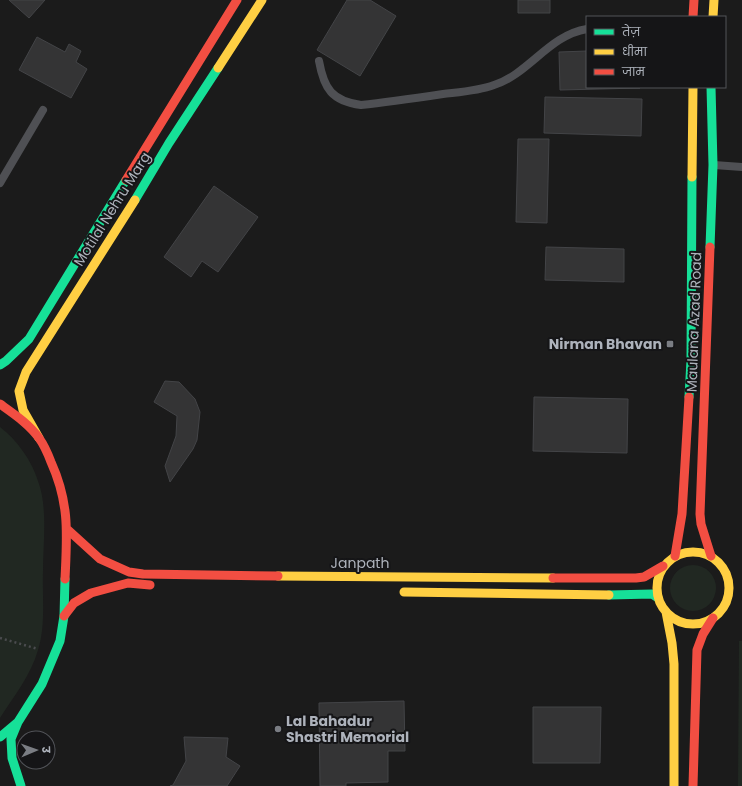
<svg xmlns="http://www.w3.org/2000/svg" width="742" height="786" viewBox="0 0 742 786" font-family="Poppins,'Noto Sans Devanagari',sans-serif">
  <rect width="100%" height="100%" fill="#1b1b1b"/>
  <path fill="#212822" d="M0,427C17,440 32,461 38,481C48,507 43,543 43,571C42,596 46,625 38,650C31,675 14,696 0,718Z
    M670 588a23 23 0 1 1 46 0a23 23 0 1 1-46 0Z
    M739,641H742V786H738Z"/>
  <path fill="#343435" stroke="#434447" d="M9,0H45L29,18Z
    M347,0H370L396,16L360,76L317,50Z
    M518,0H550V13H518Z
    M37,37L65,52L69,44L81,51L76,62L87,69L71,98L19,70Z
    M587,51V87L640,88L560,90L559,52Z
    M545,97L642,99L641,136L544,133Z
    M518,139H549L547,223L516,222Z
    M214,186L258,217L218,272L202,261L191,277L164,257Z
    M546,247L624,249V282L545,280Z
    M165,381L179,382L195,399L200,412L197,440L193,449L170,482L165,466L176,436L177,416L154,402Z
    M534,397L628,399L627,453L533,451Z
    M404,701L405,751H388V782L346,783V786H320L319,703Z
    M533,707H601L600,763H533Z
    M184,737L228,738L226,757L240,766L227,786H170L173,785L186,761Z"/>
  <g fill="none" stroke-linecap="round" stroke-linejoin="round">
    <path stroke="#4b4c4f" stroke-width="2.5" stroke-dasharray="2 3" stroke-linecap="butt" d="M0,638L38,649"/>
    <path stroke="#4f5054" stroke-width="8" d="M319,61C324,89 332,101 361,105C389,102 416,98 443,94C460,92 478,91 494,85C529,74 549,35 587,29
      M714,165L742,167
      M0,183L43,110"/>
    <path stroke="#16e098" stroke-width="9" d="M135,200L169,143L218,68
      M710,247L713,165L711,87
      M0,365L6,361L29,339L126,180
      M689,397L691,360L692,177
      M609,595L652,594L658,598
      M18,722L11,739L12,758L21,786
      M0,737L18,722L42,684L60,641L64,616L65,579"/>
    <path stroke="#ffcf43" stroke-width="9" d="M713,17L714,0
      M218,68L262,0
      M692,177L693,87
      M39,438L23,410L19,391L26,372L135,200
      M657 588a36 36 0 1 1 72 0a36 36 0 1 1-72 0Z
      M278,576L553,578
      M404,592L609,595
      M666,612L672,643L674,664V786"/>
    <path stroke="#f24e42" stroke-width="9" d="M693,17L694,0
      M126,180L237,0
      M710,247L700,514L701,524L711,556
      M0,404C14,414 29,424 39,438C44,445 48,454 51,462C70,504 67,535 65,579
      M67,529L100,559L129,572L143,574L278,576
      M675,556L682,514L689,397
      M553,578H636L644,577L663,566
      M64,616L74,603L91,593L128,583L150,585
      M693,786L697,650L703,634L713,618"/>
  </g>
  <g fill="#7a7d83" stroke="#151517" stroke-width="1.5">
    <rect x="666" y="340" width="8" height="8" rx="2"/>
    <circle cx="278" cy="729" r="4"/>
  </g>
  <g text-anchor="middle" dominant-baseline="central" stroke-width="4" stroke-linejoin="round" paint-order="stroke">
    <g font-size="14" fill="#adb2bb" stroke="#151517">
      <text transform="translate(112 209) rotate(-58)">Motilal Nehru Marg</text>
      <text transform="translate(694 322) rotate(-88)">Maulana Azad Road</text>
      <text x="360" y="563">Janpath</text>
    </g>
    <g font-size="14" font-weight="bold" fill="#adb2bb" stroke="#151517" text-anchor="end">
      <text x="662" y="344">Nirman Bhavan</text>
      <text x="286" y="721" text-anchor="start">Lal Bahadur<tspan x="286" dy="16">Shastri Memorial</tspan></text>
    </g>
  </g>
  <rect x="586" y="16" width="140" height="72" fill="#151517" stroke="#525459"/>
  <rect x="594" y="29" width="20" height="6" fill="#16e098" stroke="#525459"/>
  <text x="622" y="36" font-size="12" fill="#adb2bb">तेज़</text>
  <rect x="594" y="49" width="20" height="6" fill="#ffcf43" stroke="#525459"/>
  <text x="622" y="56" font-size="12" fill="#adb2bb">धीमा</text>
  <rect x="594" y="69" width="20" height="6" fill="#f24e42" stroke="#525459"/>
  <text x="622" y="76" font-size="12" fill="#adb2bb">जाम</text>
  <g transform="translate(36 750) rotate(88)"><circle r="19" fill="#151517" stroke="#525459"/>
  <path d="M0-3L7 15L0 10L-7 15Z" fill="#7a7d83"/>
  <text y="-6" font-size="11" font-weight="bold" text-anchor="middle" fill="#adb2bb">उ</text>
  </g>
</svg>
